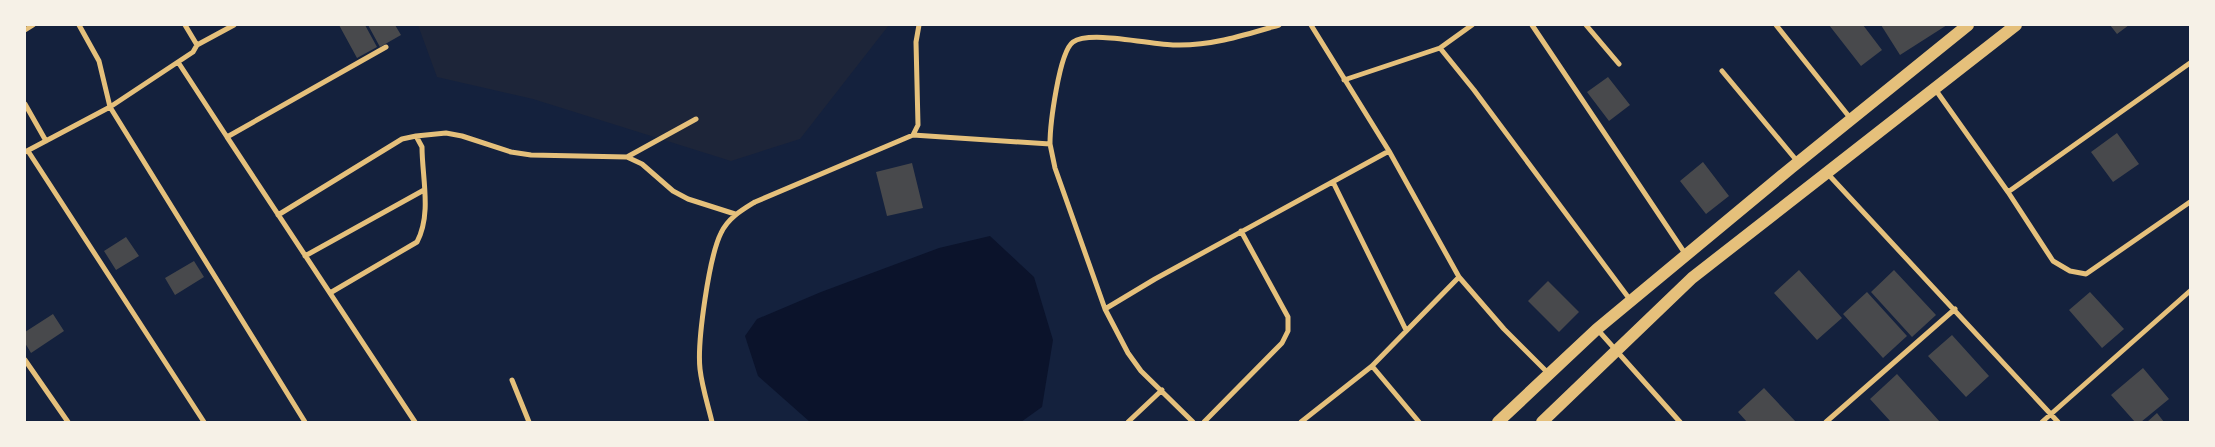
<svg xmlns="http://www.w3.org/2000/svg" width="2215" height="447" viewBox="0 0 2215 447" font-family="'Sofia Sans Condensed',sans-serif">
  <rect width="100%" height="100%" fill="#14213d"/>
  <path fill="#1d2539" d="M418,25H889L800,139L731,161L533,99L437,77Z"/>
  <path fill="#0b132b" d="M990,236L1034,277L1053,340L1042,407L1021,422H810L758,376L745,336L757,319L821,292L939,248Z"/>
  <path fill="#48494c" d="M339,25H365L377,47L357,58Z
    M368,25H395L401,35L380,47Z
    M1829,25H1863L1882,50L1861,66Z
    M1881,25H1947L1900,55Z
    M2110,25H2129L2117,34Z
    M1608,77L1630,105L1609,121L1587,92Z
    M2117,133L2139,164L2113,182L2091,152Z
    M1703,162L1729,196L1706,214L1680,181Z
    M912,163L923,208L887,216L876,172Z
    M126,237L139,256L116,270L104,251Z
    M194,261L204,277L175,295L165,278Z
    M1799,270L1842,318L1817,340L1774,293Z
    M1894,270L1936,315L1912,337L1871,292Z
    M1548,281L1579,312L1559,332L1528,301Z
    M1867,292L1907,336L1883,358L1843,314Z
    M2090,292L2124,329L2102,348L2069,310Z
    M53,314L64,331L31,353L25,343V332Z
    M1952,335L1989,376L1966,397L1928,356Z
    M2143,368L2169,399L2141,422H2135L2111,395Z
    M1897,374L1940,422H1891L1870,399Z
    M1764,388L1796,422H1747L1738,412Z
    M2157,413L2164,422H2147Z"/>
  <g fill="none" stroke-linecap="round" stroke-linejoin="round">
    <path stroke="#e5c07b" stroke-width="5" d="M79,25L99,61L110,107L305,422
      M1532,25L1686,255
      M1586,25L1619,64
      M1776,25L1851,119
      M25,30L33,25
      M197,45L234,25
      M386,47L227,137L415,422
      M1440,48L1474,90L1631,301
      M178,62L227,137
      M1722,71L1797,161
      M1344,80L1440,48L1472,25
      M1935,89L2008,192L2053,261L2070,271L2086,274L2190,202
      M25,104L46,141
      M913,135L918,125L916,42L919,25
      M416,136L446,133L462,136L511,152L531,155L627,157L642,164L673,191L688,199L735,214
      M1050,144C1050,125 1059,52 1073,42C1090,30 1152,45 1175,45C1211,46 1245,35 1279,25
      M28,151L204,422
      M25,152L110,107L193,52L197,45L185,25
      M627,157L696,119
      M1827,173L2058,422
      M1333,182L1406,330
      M2008,192L2190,63
      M278,215L402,139L416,136L422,147C422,177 432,214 417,242L330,293
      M305,256L424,190
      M1459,277L1504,329L1549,374
      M1105,309L1155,279L1389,151
      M1597,329L1680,422
      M25,360L68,422
      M1372,366L1419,422
      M512,380L529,422
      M712,422C708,405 702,387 700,369C697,342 709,257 721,233C728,218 742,210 755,202L913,135L1050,144L1055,168L1105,309L1128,353L1141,371L1193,422
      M1128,422L1162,390
      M1204,422L1282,343L1288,331V317L1241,231
      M1301,422L1372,366L1459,277L1389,151L1311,25
      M1826,422L1955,309
      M2042,422L2190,291"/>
    <path stroke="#e5c07b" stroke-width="12" d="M1498,422L1597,329L1791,168L1968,25
      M1542,422L1692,278L2016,25"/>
  </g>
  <rect width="2215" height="447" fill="none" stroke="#f6f1e7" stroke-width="52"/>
</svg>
